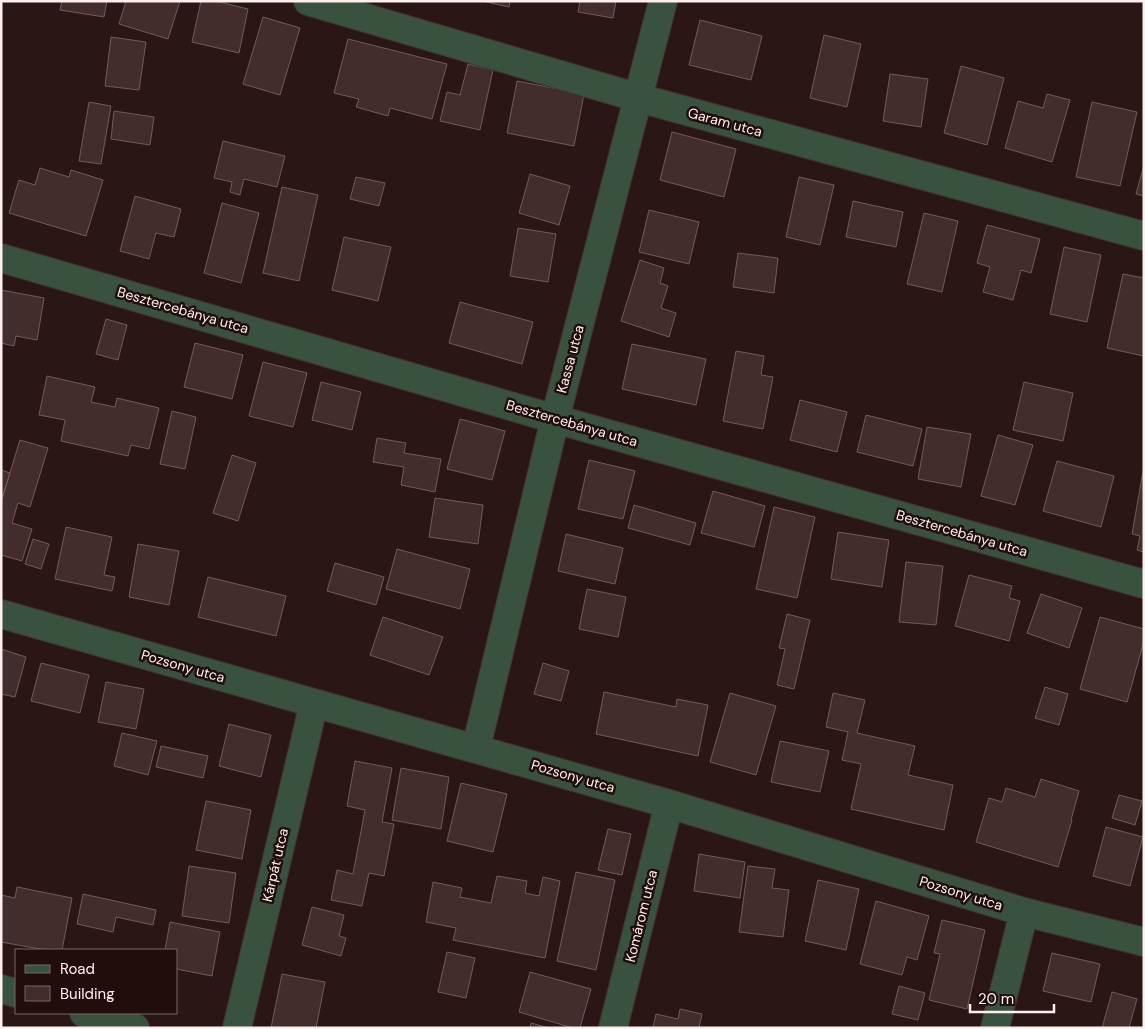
<svg xmlns="http://www.w3.org/2000/svg" width="1145" height="1029" viewBox="0 0 1145 1029" font-family="'DM Sans',sans-serif">
  <rect width="100%" height="100%" fill="#2a1615"/>
  <path fill="#432d2b" stroke="#735a58" d="M62,1H107L104,17L60,10Z
    M126,1H180L168,39L119,24Z
    M201,1H215L248,9L239,53L192,42Z
    M482,1H510L509,7Z
    M580,1H616L613,18L578,12Z
    M263,17L300,28L280,95L243,84Z
    M700,20L762,36L751,80L689,65Z
    M824,35L861,44L847,107L810,98Z
    M111,37L146,42L139,90L105,86Z
    M348,39L447,64L432,119L390,108L388,116L356,107L359,99L334,93Z
    M468,64L493,70L480,130L440,121L447,92L460,95Z
    M961,66L1004,78L987,145L944,133Z
    M890,74L928,79L921,127L883,121Z
    M517,81L584,94L574,146L507,133Z
    M1047,94L1070,100L1052,162L1005,148L1018,101L1043,108Z
    M89,102L111,106L101,164L79,161Z
    M1092,102L1137,112L1120,186L1076,177Z
    M114,111L154,117L150,145L111,139Z
    M672,132L736,149L724,197L660,180Z
    M223,141L285,156L277,187L244,179L240,195L230,192L232,182L214,178Z
    M1144,165V196L1136,194Z
    M40,168L69,177L71,170L103,180L86,236L9,213L19,180L35,185Z
    M530,174L570,186L559,225L519,213Z
    M356,177L385,183L379,206L350,199Z
    M799,177L834,185L820,245L786,237Z
    M282,187L318,195L299,281L263,273Z
    M135,196L181,209L174,237L156,233L149,259L120,251Z
    M853,201L903,212L896,247L846,237Z
    M222,203L259,213L241,283L204,273Z
    M649,210L699,222L689,264L639,252Z
    M924,213L958,221L942,292L907,284Z
    M987,225L1040,239L1031,273L1021,270L1013,300L983,292L990,267L977,263Z
    M518,228L556,234L548,282L510,276Z
    M344,237L391,247L378,301L332,290Z
    M1064,247L1101,255L1087,322L1050,314Z
    M738,253L778,258L774,293L733,287Z
    M640,260L664,268L660,283L668,286L661,308L676,313L669,337L621,321Z
    M1123,274L1144,278V356L1107,348Z
    M1,290L44,298L37,340L16,336L14,346L1,343Z
    M460,302L533,322L522,364L449,343Z
    M106,319L127,325L118,360L96,354Z
    M195,343L243,355L232,399L184,387Z
    M632,344L706,359L696,405L622,389Z
    M736,351L764,356L761,375L773,377L763,429L723,421Z
    M263,362L307,373L293,427L249,416Z
    M47,376L95,387L91,402L115,407L117,398L159,408L149,449L131,445L128,456L61,441L65,420L39,415Z
    M321,382L361,392L352,430L312,420Z
    M1024,382L1073,393L1063,441L1013,430Z
    M800,400L847,412L837,452L790,440Z
    M172,411L196,417L185,469L160,464Z
    M866,415L922,429L913,466L857,452Z
    M460,419L505,431L492,480L447,469Z
    M927,427L971,434L961,487L918,479Z
    M998,435L1033,445L1015,505L981,496Z
    M377,438L406,443L404,453L441,459L435,492L401,485L404,467L373,462Z
    M20,440L48,448L30,507L18,503L12,523L32,529L22,561L1,555V502Z
    M232,455L256,463L238,521L213,513Z
    M589,460L635,471L623,519L578,509Z
    M1057,461L1114,476L1101,527L1043,511Z
    M1144,466V552L1137,550L1140,536L1132,534Z
    M1,470L10,473L1,502Z
    M713,491L765,506L754,547L701,533Z
    M435,498L483,505L478,544L429,537Z
    M634,505L696,523L690,545L628,528Z
    M774,507L815,517L797,598L756,589Z
    M66,527L112,537L104,575L115,577L112,591L55,579Z
    M838,532L889,540L882,587L831,579Z
    M566,534L623,548L615,584L558,571Z
    M33,539L49,544L41,569L25,564Z
    M138,544L179,551L169,605L129,597Z
    M397,549L470,569L460,609L386,589Z
    M906,562L943,566L936,625L899,622Z
    M335,563L384,577L376,605L327,591Z
    M969,575L1012,586L1009,598L1020,601L1009,641L955,626Z
    M208,577L286,596L276,636L198,617Z
    M587,589L626,597L618,637L579,629Z
    M1041,594L1082,608L1069,648L1027,633Z
    M787,614L810,620L794,689L777,685L785,649L779,648Z
    M383,617L443,637L429,675L370,655Z
    M1100,617L1144,629V641L1127,702L1080,689Z
    M1,649L26,657L15,697L1,694Z
    M41,663L89,675L80,713L31,701Z
    M543,663L569,671L561,701L534,694Z
    M106,682L144,689L136,729L98,722Z
    M1045,687L1068,694L1059,725L1035,718Z
    M604,692L676,707L677,699L708,705L698,756L596,734Z
    M730,693L776,706L756,775L710,762Z
    M833,693L865,700L857,733L915,746L908,775L953,785L944,830L851,809L861,764L842,760L848,732L826,727Z
    M229,724L271,735L261,777L219,766Z
    M122,733L157,741L148,775L114,766Z
    M780,741L829,751L820,792L771,782Z
    M161,746L208,756L203,778L156,767Z
    M355,761L392,768L382,822L394,824L384,876L369,873L362,906L331,900L337,870L353,874L365,810L347,806Z
    M401,768L449,777L441,829L392,820Z
    M1041,779L1079,791L1071,820H1072L1058,867L976,842L989,798L1002,802L1006,788L1035,797Z
    M461,783L507,794L493,852L447,841Z
    M1119,795L1142,801L1135,825L1112,818Z
    M206,801L251,810L242,859L196,850Z
    M1106,827L1143,837L1130,886L1093,876Z
    M608,829L631,834L622,875L598,870Z
    M699,854L745,862L740,898L694,891Z
    M189,866L236,873L229,923L182,916Z
    M748,866L775,869L772,888L789,890L783,937L739,932Z
    M576,872L615,880L596,970L557,961Z
    M497,876L527,881L525,893L539,896L543,877L560,881L545,958L453,940L456,928L426,922L433,882L462,888L460,897L491,903Z
    M818,880L859,889L846,950L805,941Z
    M17,887L72,898L62,950H46L1,942V895L15,898Z
    M83,894L156,910L153,925L116,917L113,932L77,924Z
    M876,901L929,916L917,960L907,957L902,975L860,964Z
    M312,907L344,915L339,936L346,938L341,956L302,945Z
    M942,920L985,930L967,1009L929,1000L940,954L934,953Z
    M170,922L220,932L212,976L176,969V950H165Z
    M447,952L475,958L466,998L438,992Z
    M1052,953L1100,964L1091,1002L1043,991Z
    M530,972L591,989L580,1028H573L519,1012Z
    M282,974L325,982L316,1028H271Z
    M899,986L925,993L918,1020L892,1014Z
    M1112,992L1137,999L1129,1028H1102Z
    M680,1009L702,1014L699,1028H653L656,1014L678,1019Z
    M531,1023L549,1028H530Z"/>
  <g fill="none" stroke-linecap="round" stroke-linejoin="round">
    <g stroke="#44302f" stroke-width="30">
      <path id="minor" d="M308,1L639,98L1144,236
        M1,258L555,419L1144,584
        M1,614L669,804L1024,912L1144,942
        M476,748L555,419L663,1
        M1,989L16,993
        M84,1013L135,1028
        M237,1028L314,703
        M613,1028L669,804
        M995,1028L1024,912"/>
    </g>
    <use href="#minor" stroke="#38523d" stroke-width="28"/>
  </g>
  <g text-anchor="middle" dominant-baseline="central" stroke-width="5" stroke-linejoin="round" paint-order="stroke">
    <g font-size="14" fill="#fff0ee" stroke="#200d0c">
      <text transform="translate(725 122) rotate(15)">Garam utca</text>
      <text transform="translate(183 310) rotate(16)">Besztercebánya utca</text>
      <text transform="translate(570 359) rotate(-75)">Kassa utca</text>
      <text transform="translate(572 423) rotate(16)">Besztercebánya utca</text>
      <text transform="translate(962 533) rotate(16)">Besztercebánya utca</text>
      <text transform="translate(183 666) rotate(16)">Pozsony utca</text>
      <text transform="translate(573 776) rotate(16)">Pozsony utca</text>
      <text transform="translate(275 865) rotate(-77)">Kárpát utca</text>
      <text transform="translate(961 893) rotate(17)">Pozsony utca</text>
      <text transform="translate(641 916) rotate(-76)">Komárom utca</text>
    </g>
  </g>
  <rect width="1145" height="1029" fill="none" stroke="#fff0ee" stroke-width="5"/>
  <rect x="15" y="949" width="162" height="65" fill="#200d0c" stroke="#796866"/>
  <rect x="25" y="965" width="25" height="8" fill="#38523d" stroke="#796866"/>
  <text x="60" y="974" font-size="15" fill="#fff0ee">Road</text>
  <rect x="25" y="986" width="25" height="15" fill="#432d2b" stroke="#796866"/>
  <text x="60" y="999" font-size="15" fill="#fff0ee">Building</text>
  <path d="M970 1004v8h84v-8" fill="none" stroke="#fff0ee" stroke-width="2.5"/>
  <text x="978" y="1004" font-size="15" fill="#fff0ee" stroke="#200d0c" stroke-width="4" paint-order="stroke">20 m</text>
</svg>
